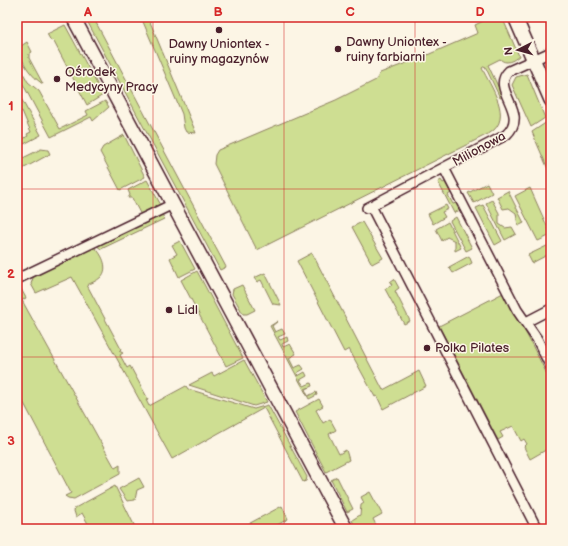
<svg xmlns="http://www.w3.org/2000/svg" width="568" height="546" viewBox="0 0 568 546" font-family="'Balsamiq Sans',sans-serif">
  <rect width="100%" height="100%" fill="#fcf5e5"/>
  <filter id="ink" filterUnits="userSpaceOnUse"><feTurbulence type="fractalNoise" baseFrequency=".025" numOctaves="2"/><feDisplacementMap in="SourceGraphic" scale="8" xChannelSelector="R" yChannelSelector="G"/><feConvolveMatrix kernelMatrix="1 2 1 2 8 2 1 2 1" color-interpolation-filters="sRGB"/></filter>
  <g filter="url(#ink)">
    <path fill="#cede92" stroke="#8c7e5e" d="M85,17H93L226,267L220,270Z
      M141,17H148L196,133L186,132L184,128L182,114Z
      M481,17H502L519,56C513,61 506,65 500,59L488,65L503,97L500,98L485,66L482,68C490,86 514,118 490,133L257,250L214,164L215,155L218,150L336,100L376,80L380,73L425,56L478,33L475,25L483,21Z
      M65,25L103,95L87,105L53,40L51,41L47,34Z
      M27,42L32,52L29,54V58L43,84C33,78 17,59 21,46Z
      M17,62L28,82L39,91L60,129L88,115L86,111L105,101L109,107L93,121L91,117L51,137L17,73Z
      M527,74L545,118L531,127L512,85L516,77Z
      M17,91L41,135L24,144L21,140L28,136L27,134L31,132L22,111L17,113Z
      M547,122L551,131V176L532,132Z
      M124,135L145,177L120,190L100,152L103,147Z
      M41,149L48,150L50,154L17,172V161Z
      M147,180L162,207L142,217L132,198H128L130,195L128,190Z
      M441,180L443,183L445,182L451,193L448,195L453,204L456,203L460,210L454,213L438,182Z
      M487,183L492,193L474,203L468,193Z
      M530,188L551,235L538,241L515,196Z
      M508,191L524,223L518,226L516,213L509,208L503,209L497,197Z
      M492,200L499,213V224L505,228L512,227L516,234L505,240L486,203Z
      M446,205L448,209L442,212L445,217L433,224L428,214Z
      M483,205L502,241L495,245L476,208Z
      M162,213L164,219L101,249L96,245Z
      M456,217L472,248L466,251L450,221Z
      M362,222L383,258L372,264L352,227Z
      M448,222L461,248L455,251V241L447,237L442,241L436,229Z
      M180,241L195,269L179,277L170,258L177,254L172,245Z
      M551,244V253L532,263L528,255Z
      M93,246C101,252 110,268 101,277C97,281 91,283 87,285L121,349L119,351L123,353L120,355L127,368L130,366L148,399L146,400L149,406L186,386L188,389L254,409L268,405L307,477L306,481L303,482L264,408L172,459L72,277L36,293L31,284L34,275Z
      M312,253L383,390L419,371L426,386L383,409L377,396L375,397L349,349L344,352L297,261Z
      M469,256L472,263L453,273L449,267Z
      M197,271L243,358L226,366L181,280Z
      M265,273L281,305L273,304L261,280L257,282L254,278Z
      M394,279L399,288L395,291L410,321L404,324L385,289L392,285L390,282Z
      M242,285L255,310L247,314H243L232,294L233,289Z
      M17,288L21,289L26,298L22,300L24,304L115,468L120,465V474L74,499L68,498L65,496L71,493L17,390Z
      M505,292L551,382V447L530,459L524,447L527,444L524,439L521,441L513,426L500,432L503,437L498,440L439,326Z
      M278,321L272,326L275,332L282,329L285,334L278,337L280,340L287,337L288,341L282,344L283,347L290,344L296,354L289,358L294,368L301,365L304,369L297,373L298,376L305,372L307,376L300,380L304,386L311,383L312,386L305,389L308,396L316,392L317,395L309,399L270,326Z
      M244,360L267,402L254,406L189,385L212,373L214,376Z
      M319,399L323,406L316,410L323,423L330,419L336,430L329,434L339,454L346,450L349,460L326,472L295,412Z
      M337,477L353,509L347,512L331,480Z
      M139,478L144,487L137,490L135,500L127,501L119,489Z
      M115,486L136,529H91L82,513L76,517L74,511L75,508Z
      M370,492L382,514L373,519L378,529H356L352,520L360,515L361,505L364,503L361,497Z
      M282,506L288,519L270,529H239Z"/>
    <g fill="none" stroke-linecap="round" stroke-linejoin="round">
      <g stroke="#4a1f2b" stroke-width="12">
        <path id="street" d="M444,168L517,310L537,339L551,367
          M371,206L537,529
          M367,208L506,135C531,112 489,90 509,71L551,52
          M17,279L173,204
          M526,322L551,309"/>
      </g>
      <g stroke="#4a1f2b" stroke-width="16">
        <path id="secondary" d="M73,17L346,529
          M515,17L551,100"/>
      </g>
      <use href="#street" stroke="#fcf5e5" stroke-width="9"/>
      <use href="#secondary" stroke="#fcf5e5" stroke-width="13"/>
    </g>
  </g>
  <path fill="none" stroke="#d62828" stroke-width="1" stroke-opacity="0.55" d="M153,17V529M284,17V529M415,17V529M17,189H551M17,357H551"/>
  <g fill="#4a1f2b" stroke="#fcf5e5" stroke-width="1.5">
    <circle cx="219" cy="30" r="4"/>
    <circle cx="338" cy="49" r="4"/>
    <circle cx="57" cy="79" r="4"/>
    <circle cx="169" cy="310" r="4"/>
    <circle cx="427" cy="348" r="4"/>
  </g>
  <g text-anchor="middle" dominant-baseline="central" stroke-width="3" stroke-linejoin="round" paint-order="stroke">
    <g font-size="13" fill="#4a1f2b" stroke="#fcf5e5" text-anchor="start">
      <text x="346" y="42">Dawny Uniontex -<tspan x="346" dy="15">ruiny farbiarni</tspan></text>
      <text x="219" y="44" text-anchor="middle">Dawny Uniontex -<tspan x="219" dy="15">ruiny magazynów</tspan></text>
      <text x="65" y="72">Ośrodek<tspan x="65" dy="15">Medycyny Pracy</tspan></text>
      <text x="177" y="310">Lidl</text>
      <text x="435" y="348">Polka Pilates</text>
    </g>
    <g font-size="13" fill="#4a1f2b" stroke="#fcf5e5">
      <text transform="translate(479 149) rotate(-29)">Milionowa</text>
    </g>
  </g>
  <rect width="568" height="546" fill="none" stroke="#fcf5e5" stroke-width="44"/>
  <g transform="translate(518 50) rotate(264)" stroke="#fcf5e5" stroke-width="3" paint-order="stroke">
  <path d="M0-3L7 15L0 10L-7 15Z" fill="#4a1f2b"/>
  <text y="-6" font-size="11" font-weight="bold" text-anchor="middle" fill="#4a1f2b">N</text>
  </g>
  <rect x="22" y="22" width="524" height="502" fill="none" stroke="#d62828" stroke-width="1.5"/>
  <g font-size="13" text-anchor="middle" font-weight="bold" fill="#d62828">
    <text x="88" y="16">A</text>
    <text x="218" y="16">B</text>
    <text x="350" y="16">C</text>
    <text x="480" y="16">D</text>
    <text x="11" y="110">1</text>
    <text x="11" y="278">2</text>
    <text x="11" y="445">3</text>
  </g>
</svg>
